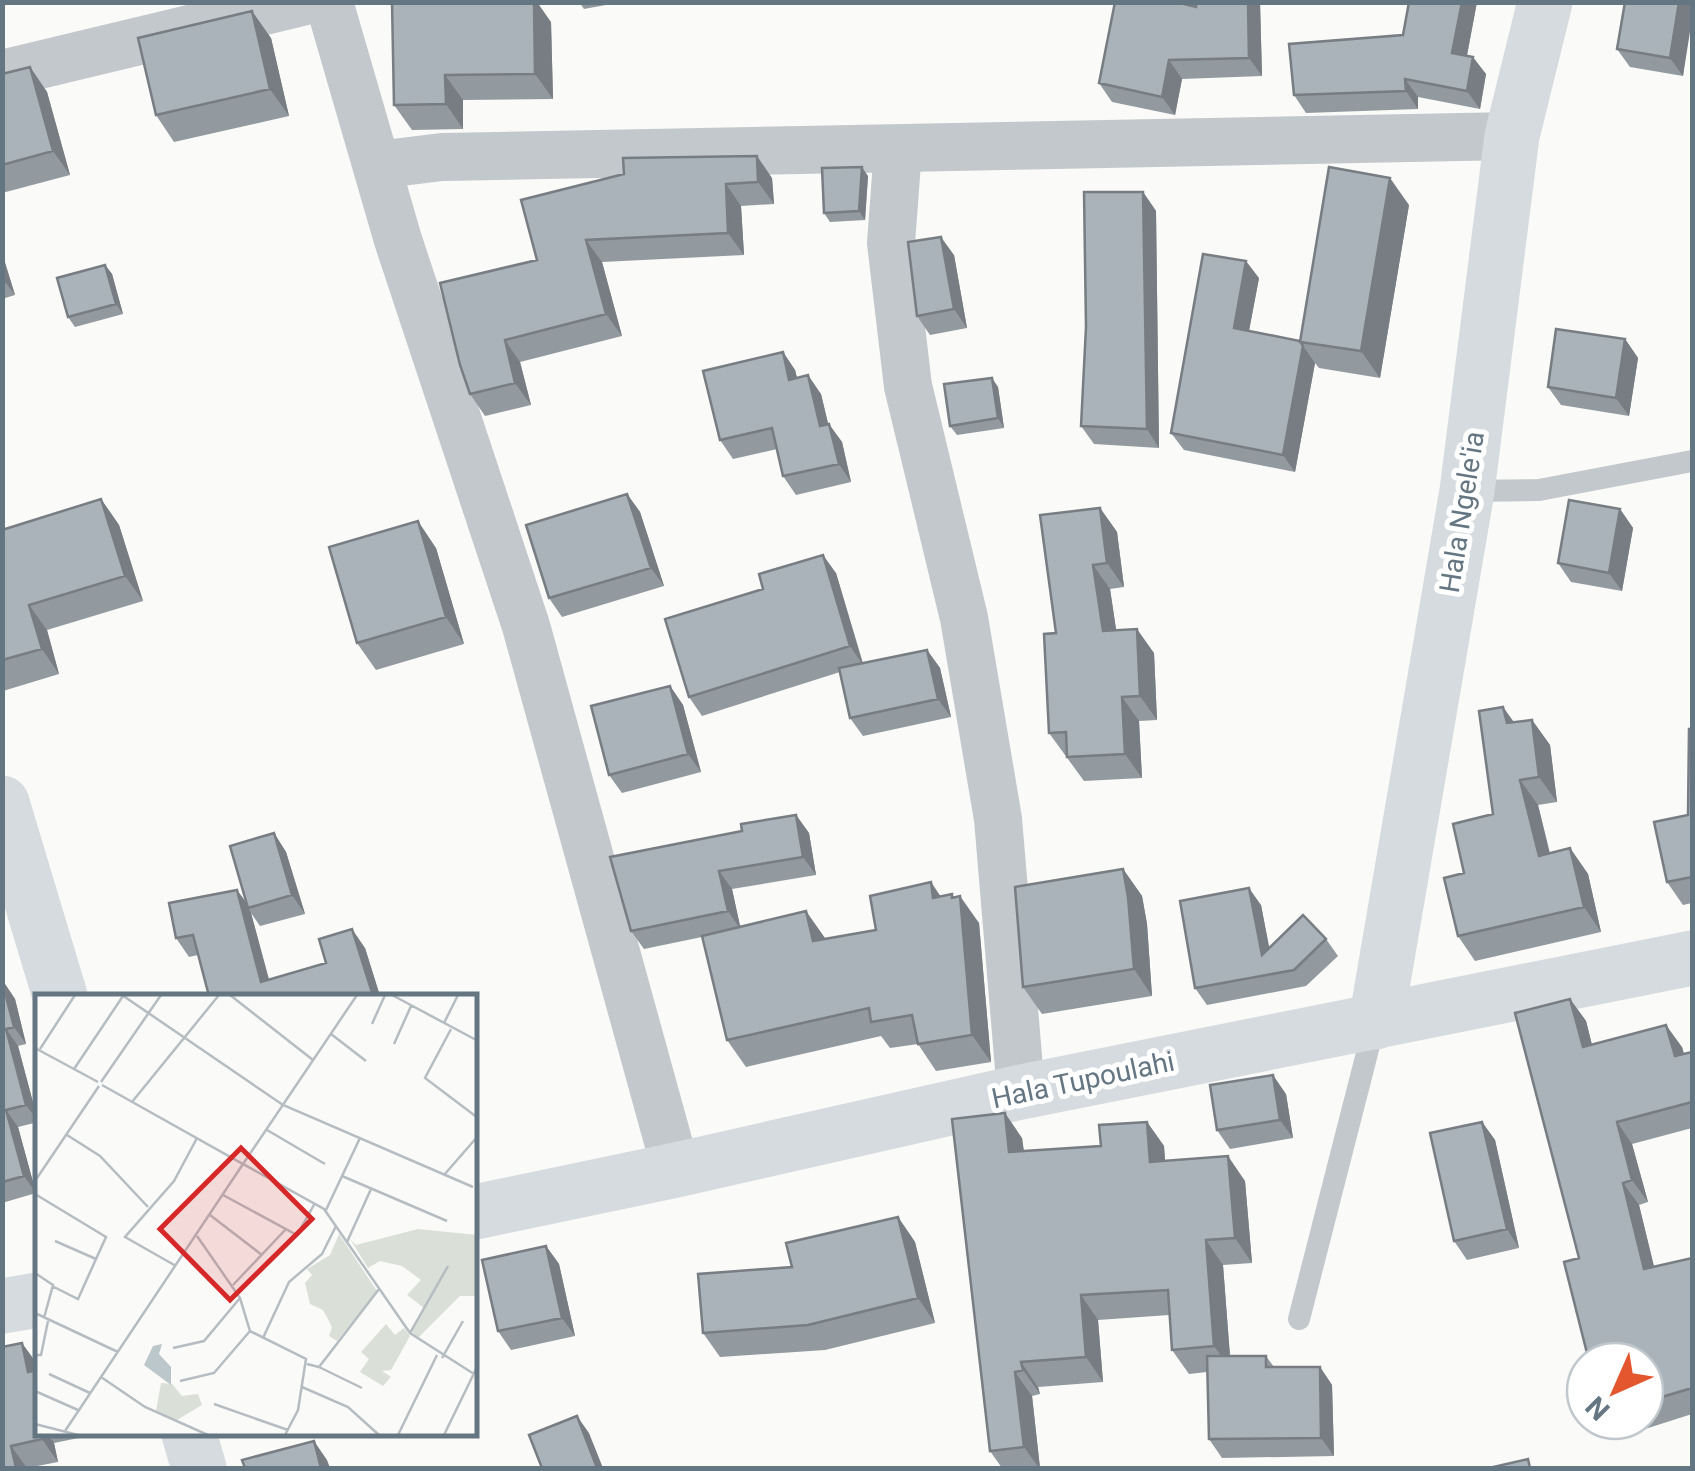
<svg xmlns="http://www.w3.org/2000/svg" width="1695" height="1471" viewBox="0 0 1695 1471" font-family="Roboto,sans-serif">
  <rect width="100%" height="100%" fill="#fafaf8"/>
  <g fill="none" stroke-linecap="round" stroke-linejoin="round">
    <path stroke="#c3c8cc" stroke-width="22" d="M1467,491L1539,490L1692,461
      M1299,1319L1375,1022"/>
    <path stroke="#c3c8cc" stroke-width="48" d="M329,2L398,240L526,626L676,1170
      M2,74L302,2
      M898,149L891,243L908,386L964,618L998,819L1021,1092
      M377,165L442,157L1512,136"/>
    <path stroke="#d6dbdf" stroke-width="55" d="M2,803L60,996
      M1376,1022L1467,491L1512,136L1545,2
      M475,1212L676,1170L1021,1092L1692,958
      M2,1306L38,1300
      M189,1434L199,1468"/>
  </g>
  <path fill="#929a9f" d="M392,2L551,22L553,99L463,100V129L412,130L394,105Z
    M579,2H622L584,9Z
    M1260,2L1262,76L1182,79L1175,115L1112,102L1099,83L1196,7Z
    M1477,2L1467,56L1486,74L1480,109L1418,97V109L1306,113L1294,95L1403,35Z
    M1692,2L1683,76L1630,67L1617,49Z
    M271,38L289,116L174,142L156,115Z
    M30,67L47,92L70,175L2,193V74Z
    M868,176L865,220L830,222L824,213Z
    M772,178L774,204L741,206L744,255L602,262L622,336L520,362L531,405L485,416L470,394L537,260L521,200Z
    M1143,192L1156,211L1159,448L1094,444L1081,426L1086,327Z
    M1409,205L1380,378L1319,368L1315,363L1295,472L1184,450L1171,433L1259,278L1249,331L1300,341Z
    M2,253L15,295L2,299Z
    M954,255L967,328L930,335L917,316Z
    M105,265L112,274L123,314L75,327L68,317Z
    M1625,339L1638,358L1629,416L1561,405L1548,387Z
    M783,352L795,370L797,378L821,394L828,424L842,442L851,482L796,495L783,476L777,449L733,459L720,440Z
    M998,387L1004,428L957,435L950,426Z
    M627,494L640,512L664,586L562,617L549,598Z
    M101,499L119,525L143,601L47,630L59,674L3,691L2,530Z
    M1100,508L1117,532L1124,587L1110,589L1116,630L1154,653L1157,720L1139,721L1142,778L1084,781L1049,733L1056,633Z
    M1620,509L1633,528L1622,591L1571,582L1558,563Z
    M436,548L464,644L376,670L357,643Z
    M836,573L863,663L927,650L940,668L951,717L863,736L850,718L840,672L702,716L689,697Z
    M670,686L683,705L701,772L622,793L609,775Z
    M1503,707L1514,722L1532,720L1550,745L1557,802L1538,805L1550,853L1570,848L1588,874L1601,932L1475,961L1458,936L1464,873L1493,814Z
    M1692,729V903L1683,905L1667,882L1688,815Z
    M796,815L809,833L816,875L732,889L740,927L825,939L876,930L941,896L954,898L979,923L991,1062L936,1071L918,1044L890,1048L881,1036L746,1067L727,1040L702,937L644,949L631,931L742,831Z
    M274,833L286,852L305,914L260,926L251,913L269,979L326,963L365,948L380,996H209L198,955L189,957L176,938L237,890L246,902Z
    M1123,869L1142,896L1147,924L1152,996L1042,1014L1023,987Z
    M1261,905L1269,948L1326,939L1338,956L1306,986L1207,1005L1195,988Z
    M3,981L15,999L26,1044L18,1046L38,1122L18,1127L36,1193L2,1203Z
    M1570,999L1586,1021L1592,1045L1682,1047L1684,1054L1692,1052V1128L1632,1144L1648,1202L1639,1205L1654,1267L1692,1258V1414L1620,1437L1609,1421H1645V1361L1579,1258Z
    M1286,1094L1293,1138L1230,1149L1217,1130Z
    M1147,1122L1164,1146L1165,1161L1245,1181L1252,1263L1223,1265L1230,1356H1266L1274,1367H1320L1332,1385L1334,1456L1222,1458L1209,1439L1207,1372L1189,1374L1172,1350L1169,1315L1098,1320L1103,1382L1038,1387L1040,1394L1032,1396L1040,1468H1002L990,1451L1022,1138L1024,1151L1101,1146Z
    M1482,1122L1495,1140L1519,1248L1467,1260L1454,1241Z
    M898,1217L915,1242L935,1323L825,1350L720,1357L703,1333L792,1267Z
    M546,1246L559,1264L575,1336L511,1350L498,1331Z
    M2,1347L38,1434H98L54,1443L58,1462L27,1468H2Z"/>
  <path fill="#777d82" d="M534,2H537L551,22L553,99L535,74Z
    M1248,2H1260L1262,76L1249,58Z
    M1462,2H1477L1464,70L1452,53Z
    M1679,2H1692V19L1683,76L1670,58Z
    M252,11L271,38L289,116L270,89Z
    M1473,57L1486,74L1480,109L1467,91Z
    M1169,60L1182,79L1175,115L1162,97Z
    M30,67L47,92L70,175L53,151Z
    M445,75L463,100V129L446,104Z
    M1405,79L1418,97V109L1406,91Z
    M757,156L772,178L774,204L758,182Z
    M862,167L868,176L865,220L859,211Z
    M1390,178L1409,205L1380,378L1361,351Z
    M726,184L741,206L744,255L728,233Z
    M1143,192L1156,211L1159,448L1147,429Z
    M941,237L954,255L967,328L954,309Z
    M586,240L602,262L622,336L606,314Z
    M2,253L15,295L2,278Z
    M1246,261L1259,278L1246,346L1234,328Z
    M105,265L112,274L123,314L116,304Z
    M1625,339L1638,358L1629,416L1616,398Z
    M505,340L520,362L531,405L515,383Z
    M1303,346L1315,363L1295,472L1283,455Z
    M783,352L795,370L802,398L789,380Z
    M808,375L821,394L833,444L820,426Z
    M992,378L998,387L1004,428L998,418Z
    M829,424L842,442L851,482L839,464Z
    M627,494L640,512L664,586L651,568Z
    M101,499L119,525L143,601L125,576Z
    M1100,508L1117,532L1124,587L1107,563Z
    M1620,509L1633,528L1622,591L1609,573Z
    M418,521L436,548L464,644L446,617Z
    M823,555L836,573L863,665L850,646Z
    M1093,565L1110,589L1120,655L1103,631Z
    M29,605L47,630L59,674L42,649Z
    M1137,629L1154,653L1157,720L1140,696Z
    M927,650L940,668L951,717L938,699Z
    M670,686L683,705L701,772L688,754Z
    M1122,697L1139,721L1142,778L1125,754Z
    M1503,707L1520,732L1507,723Z
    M1532,720L1550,745L1557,802L1539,777Z
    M1520,780L1538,805L1556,881L1539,856Z
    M796,815L809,833L816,875L803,857Z
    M274,833L286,852L305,914L292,895Z
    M1570,848L1588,874L1601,932L1584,907Z
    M1123,869L1142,896L1147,924L1152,996L1134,969Z
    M719,871L732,889L741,930L728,911Z
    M931,882L949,909L933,898Z
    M1249,888L1261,905L1274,972L1262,955Z
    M237,890L249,907L248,908L251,913L273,996L261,982Z
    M952,894L961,909L960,896L979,923L991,1062L972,1035Z
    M806,911L825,938L832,968L813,941Z
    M352,929L365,948L380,996H373Z
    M3,981L15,999L26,1044L14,1027Z
    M1570,999L1586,1021L1598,1069L1583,1047Z
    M1666,1025L1682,1047L1690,1078L1675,1056Z
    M6,1029L18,1046L38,1121L26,1105Z
    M1273,1075L1286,1094L1293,1138L1280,1120Z
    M6,1110L18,1127L36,1193L24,1176Z
    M1005,1113L1022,1138L1027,1177L1009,1152Z
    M1147,1122L1164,1146L1167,1187L1150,1162Z
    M1482,1122L1495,1140L1519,1248L1507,1229Z
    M1617,1122L1632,1144L1648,1202L1632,1180Z
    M1228,1156L1245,1181L1252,1263L1235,1238Z
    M1623,1183L1639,1205L1660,1291L1644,1269Z
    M898,1217L915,1242L935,1323L918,1298Z
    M1206,1240L1223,1265L1231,1370L1214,1346Z
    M546,1246L559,1264L575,1336L562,1318Z
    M1081,1295L1098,1320L1103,1382L1086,1357Z
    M22,1343L38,1365V1385L28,1372Z
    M1021,1362L1038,1387L1040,1394L1023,1370Z
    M1320,1367L1332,1385L1334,1456L1321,1438Z
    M1015,1372L1032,1396L1040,1468H1039L1024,1447Z
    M577,1416L589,1433L603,1468H597Z
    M41,1434H47L54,1443L58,1462L42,1439Z
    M314,1441L327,1460L330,1468H321Z
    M11,1446L27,1468H16Z"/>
  <path fill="#aab3b9" stroke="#777d82" stroke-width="2.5" d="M392,2H534L535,74L445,75L446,104L394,105Z
    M1115,2H1176L1196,7V2H1248L1249,58L1169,60L1162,97L1099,83Z
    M1409,2H1462L1452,53L1473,57L1467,91L1405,79L1406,91L1294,95L1289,44L1403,35Z
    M1625,2H1679L1670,58L1617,49Z
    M252,11L270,89L156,115L138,38Z
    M30,67L53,151L2,165V74Z
    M757,156L758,182L726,184L728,233L586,240L606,314L505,340L515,383L470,394L460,365L440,283L537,260L521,200L624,174L623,158Z
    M862,167L859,211L824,213L822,168Z
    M1329,167L1390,178L1361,351L1300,342Z
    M1084,192H1143L1147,429L1081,426L1086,327Z
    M941,237L954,309L917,316L908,242Z
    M1203,254L1246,261L1234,328L1300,341L1303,346L1283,455L1171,433Z
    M105,265L116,304L68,317L57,278Z
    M1556,329L1625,339L1616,398L1548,387Z
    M783,352L789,380L808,375L820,426L829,424L839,464L783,476L772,428L720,440L703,371Z
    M992,378L998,418L950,426L944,384Z
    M627,494L651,568L549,598L526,525Z
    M101,499L125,576L29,605L42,649L2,660V530Z
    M1569,500L1620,509L1609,573L1558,563Z
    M1100,508L1107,563L1093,565L1103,631L1137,629L1140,696L1122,697L1125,754L1067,757L1066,732L1049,733L1044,634L1056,633L1040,515Z
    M418,521L446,617L357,643L329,547Z
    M823,555L850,646L689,697L665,619L763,589L759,574Z
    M927,650L938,699L850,718L839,668Z
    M670,686L688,754L609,775L591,706Z
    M1503,707L1507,723L1532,720L1539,777L1520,780L1539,856L1570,848L1584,907L1458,936L1444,878L1464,873L1453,824L1493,814L1479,711Z
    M1689,729H1692V877L1667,882L1654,822L1688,815Z
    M796,815L803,857L719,871L728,911L631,931L610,857L742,831L741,824Z
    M274,833L292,895L248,908L230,846Z
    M1123,869L1128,897L1134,969L1023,987L1015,887Z
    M931,882L933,898L952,894V898L960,896L972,1035L918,1044L912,1015L871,1022L869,1008L727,1040L702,936L806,911L813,941L876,930L870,896Z
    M1249,888L1262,955L1303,915L1326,939L1294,970L1195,988L1180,901Z
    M237,890L261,982L326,963L319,939L352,929L373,996H209L193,935L176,938L169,903Z
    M2,981L14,1027L6,1029L26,1105L6,1110L24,1176L2,1182Z
    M1570,999L1583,1047L1666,1025L1675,1056L1692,1052V1102L1617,1122L1632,1180L1623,1183L1644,1269L1692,1258V1388L1645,1402V1361H1589L1564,1262L1579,1258L1515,1013Z
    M1273,1075L1280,1120L1217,1130L1210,1085Z
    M1005,1113L1009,1152L1101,1146L1099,1125L1147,1122L1150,1162L1228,1156L1235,1238L1206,1240L1214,1346L1172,1350L1168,1290L1081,1295L1086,1357L1021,1362L1023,1370L1015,1372L1024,1447L990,1451L952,1119Z
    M1482,1122L1507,1229L1454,1241L1430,1133Z
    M898,1217L918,1298L808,1325L703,1333L698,1274L792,1267L786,1243Z
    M546,1246L562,1318L498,1331L482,1260Z
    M22,1343L28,1372L38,1370V1434H41L42,1439L11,1446L16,1468H2V1347Z
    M1207,1356H1266V1367H1320L1321,1438L1209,1439Z
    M577,1416L597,1468H542L529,1435Z
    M314,1441L321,1468H245L242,1460Z
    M1528,1459L1530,1468H1489Z"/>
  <g text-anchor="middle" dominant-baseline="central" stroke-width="10" stroke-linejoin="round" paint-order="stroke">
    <g font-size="28" fill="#657683" stroke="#fff">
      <text transform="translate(1462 512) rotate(-81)">Hala Ngele'ia</text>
      <text transform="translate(1083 1080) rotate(-12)">Hala Tupoulahi</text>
    </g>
  </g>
  <g transform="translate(35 994)">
    <rect width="442" height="442" fill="#fafaf8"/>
    <path d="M383,235L442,241V302H425L383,344L375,336L389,314L372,301L386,286L367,272L345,267L333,274L315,245L321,251ZM304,240L342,297L302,347L294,342L297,333L288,316L275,310L270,289L277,281L272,275L295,261ZM351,330L360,341L369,334L375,342L356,376L347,377L356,383L348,392L325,378L334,365L326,358ZM126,389L137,390L147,402L163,400L167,411L142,426L121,417Z" fill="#dadfd7"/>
    <path d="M127,350L124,360L136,373V391L109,371L118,352Z" fill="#bbc7cb"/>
    <path fill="none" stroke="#b5bdc2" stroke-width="2.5" d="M87,1L248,111L438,193M195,1L278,66M357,1L443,47M409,29L423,1M337,30L350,1M416,35L390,84L443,124M296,40L331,67M359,50L376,12M0,54L63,88M5,55L40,1M39,75L88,2M66,88L126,1M67,91L208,170L322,1M97,108L184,1M232,136L290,170M32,141L65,162L113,213M409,181L443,142M307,182L412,227M0,187L64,92M0,200L71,243L61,265L20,247M188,201L262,241L280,209M291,216L325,144M175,221L227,261M162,242L205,304L215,337L271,365L263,416L250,441M312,248L336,195M141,272L90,243L139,187L162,144M0,279L18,291L9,324M198,291L251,235M17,292L43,305L61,265M0,319L83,358M375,339L413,272M228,344L254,288L287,260L301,232M138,354L169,347L205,304M0,361H6L13,327M407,364L428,327M272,370L284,373L344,295M284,373L327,394M14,380L55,399M66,383L110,413L173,441M145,387L179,379L215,337M267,393L313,413L344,441M0,397L43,416M179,410L253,436M0,430L43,441M30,437L208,170L289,215L375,339L439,380M363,441L402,361M409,441L443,371"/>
    <path fill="#d62828" fill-opacity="0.15" stroke="#d62828" stroke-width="5" d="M206,154L277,225L195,306L125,235Z"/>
    <rect width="442" height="442" fill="none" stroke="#657683" stroke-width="5"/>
  </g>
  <rect width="1695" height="1471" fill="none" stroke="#657683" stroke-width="10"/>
  <g transform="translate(1615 1391) rotate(225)"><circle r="48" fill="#ffffff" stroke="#c1c8cd" stroke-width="2.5"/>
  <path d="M0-8L18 38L0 25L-18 38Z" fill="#e4572e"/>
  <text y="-15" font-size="28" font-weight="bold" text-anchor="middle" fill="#657683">N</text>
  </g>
</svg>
